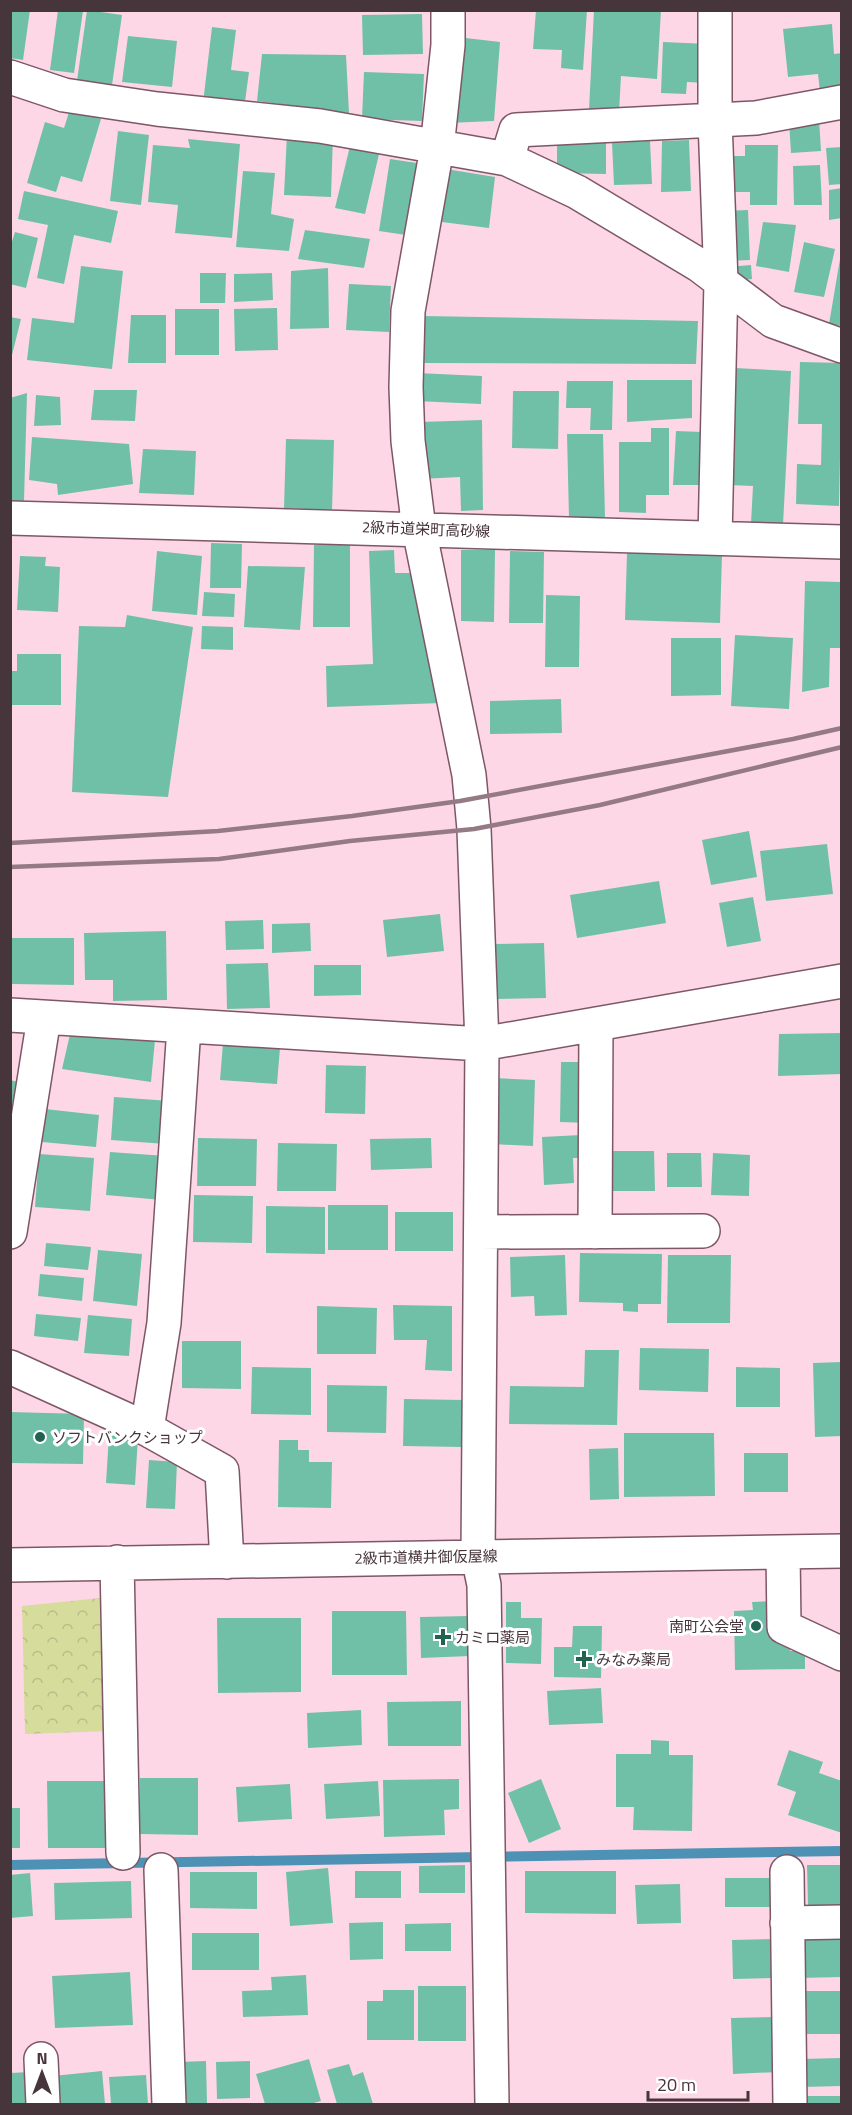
<svg xmlns="http://www.w3.org/2000/svg" width="852" height="2115" viewBox="0 0 852 2115" font-family="'Titillium Web','Noto Sans JP',sans-serif">
  <defs>
    <pattern id="park-crowns" width="20" height="18" patternUnits="userSpaceOnUse" patternTransform="scale(1.5)"><rect width="20" height="18" fill="#d6dc9c"/><path d="M2 6a3 3 0 1 1 6 0M12 15a3 3 0 1 1 6 0" fill="none" stroke="#b9bd87"/></pattern>
  </defs>
  <rect width="100%" height="100%" fill="#fdd7e6"/>
  <path fill="url(#park-crowns)" d="M110,1597V1731L25,1734L22,1606Z"/>
  <g fill="none" stroke-linecap="round" stroke-linejoin="round">
    <path stroke="#4d92b4" stroke-width="10" d="M10,1865L842,1851"/>
  </g>
  <path fill="#70c0a8" d="M10,10H30L23,60L10,58Z
    M58,10L83,11L74,73L50,70Z
    M87,10L122,15L112,85L77,81Z
    M536,10H587L583,70L561,68L562,50L533,49Z
    M594,10H661L657,79L621,76L619,112L589,110Z
    M422,14L423,54L363,55L362,15Z
    M832,24L834,54L842,53V90L820,92L818,74L788,77L783,29Z
    M212,27L236,30L231,70L249,72L244,109L203,103Z
    M128,36L177,41L172,87L122,82Z
    M457,37L500,42L494,121L448,123Z
    M663,42L709,44L707,83L687,82L686,94L661,93Z
    M262,54L346,55L349,113L257,101Z
    M364,72L424,74L422,121L362,119Z
    M70,109L101,119L82,182L61,176L56,192L27,183L45,122L64,128Z
    M819,119L821,151L791,153L789,121Z
    M118,131L149,135L141,205L110,201Z
    M287,134L333,136L331,197L284,195Z
    M557,138L606,139V174L557,173Z
    M188,139L240,144L232,238L175,233L178,205L148,202L153,145L190,148Z
    M689,140L691,191L661,192L662,141Z
    M650,141L652,184L614,185L612,143Z
    M745,145H778L777,205H750V192H727V156H745Z
    M350,146L379,154L365,214L335,208Z
    M842,147V184L829,185L826,148Z
    M390,159L417,163L406,235L379,231Z
    M820,165L822,205H794L793,166Z
    M446,169L495,177L489,228L434,221Z
    M243,171L275,173L271,214L294,219L289,251L236,247Z
    M842,188V218L829,220V190Z
    M24,191L118,211L111,243L74,235L64,284L37,278L48,225L18,219Z
    M748,210L750,260L726,261L724,211Z
    M763,222L796,225L789,272L756,266Z
    M305,230L370,239L364,268L298,259Z
    M15,232L38,238L26,288L10,284V248Z
    M804,242L835,249L824,297L794,292Z
    M840,259H842V326L829,324Z
    M751,265L752,279L728,282L727,267Z
    M81,266L123,271L112,369L27,360L32,318L74,323Z
    M328,268L329,328L290,329L291,271Z
    M200,273H226L225,303H200Z
    M272,273L273,300L234,302V274Z
    M349,284L391,286L389,332L346,330Z
    M277,308L278,350L235,351L234,309Z
    M175,309H219V355H175Z
    M131,315H166V363H128Z
    M422,316L698,321L696,364L419,363Z
    M10,317L21,319L11,359L10,358Z
    M800,362L842,363L839,506L796,504L797,464L821,465L822,424H798Z
    M735,368L791,371L783,525L751,523L753,486L729,485Z
    M417,373L482,376L481,404L416,401Z
    M627,380H692V418L627,422Z
    M567,381H613L612,430H590L591,408H566Z
    M94,390H137L135,421L91,420Z
    M513,391H559L558,449L512,448Z
    M27,393L24,501H10V398Z
    M36,395L60,397L61,425L34,426Z
    M482,420L483,510L461,511L460,477L421,479L419,422Z
    M651,428H669V495H646V513L619,512V442H651Z
    M676,431L703,432L701,485H673Z
    M567,434H603L605,517L569,518Z
    M32,437L129,444L133,484L58,495L57,484L29,480Z
    M286,439L334,440L332,510L284,508Z
    M143,449L196,451L194,495L139,493Z
    M211,543L242,544L241,588H210Z
    M314,545H350V627H313Z
    M394,550L395,573H424L442,703L327,707L326,666L373,664L369,551Z
    M461,550H495L494,622L461,621Z
    M157,551L202,556L197,615L152,611Z
    M510,551L544,552L543,623H509Z
    M627,553L722,555L720,623L625,620Z
    M20,556L46,557L45,566L60,567L58,612L17,610Z
    M248,566L305,567L300,630L244,627Z
    M805,581L842,582V648H830L829,687L802,692Z
    M204,592L235,594L234,617L202,616Z
    M546,595L580,596L579,667H545Z
    M127,615L193,627L168,797L72,792L79,626L125,627Z
    M202,626L233,627V650L201,649Z
    M735,635L793,638L789,709L731,706Z
    M671,638H721V695L671,696Z
    M17,654H61V705H10V671H17Z
    M561,699L562,733L490,734V701Z
    M749,831L757,877L711,885L702,840Z
    M827,844L833,894L766,901L760,851Z
    M659,881L666,923L577,938L570,895Z
    M753,897L761,941L727,947L719,903Z
    M440,914L444,951L387,957L383,920Z
    M263,920L264,949L226,950L225,921Z
    M310,923L311,951L272,953V924Z
    M166,931L167,1000L113,1001V980H85L84,933Z
    M11,938H74V985L11,984Z
    M544,943L546,998L496,999L495,944Z
    M268,963L270,1008L227,1009L226,964Z
    M314,965H361V995L314,996Z
    M71,1030L155,1040L151,1082L62,1069Z
    M842,1033V1074L778,1076L779,1034Z
    M223,1043L280,1048L277,1084L220,1080Z
    M561,1062H591L590,1123L560,1122Z
    M326,1065L366,1066L365,1114L325,1113Z
    M494,1078L535,1080L533,1146L492,1144Z
    M10,1080L18,1082L11,1109H10Z
    M114,1097L170,1101L166,1144L111,1140Z
    M45,1109L99,1115L96,1147L42,1142Z
    M581,1135L582,1158H573L574,1183L544,1185L542,1137Z
    M198,1138L257,1139L256,1186H197Z
    M431,1138L432,1168L371,1170L370,1139Z
    M278,1143L337,1144L336,1191H277Z
    M611,1151H654L655,1191H611Z
    M110,1152L166,1156L162,1200L106,1195Z
    M667,1153H701L702,1187H667Z
    M713,1153L750,1155L749,1196L711,1195Z
    M39,1154L94,1158L90,1211L35,1207Z
    M194,1195L253,1196L252,1243L193,1242Z
    M328,1205H388V1250H328Z
    M266,1206L325,1207V1254L266,1253Z
    M395,1212H453V1251H395Z
    M46,1243L91,1247L88,1270L44,1266Z
    M98,1250L142,1254L137,1306L93,1301Z
    M580,1253L662,1254L661,1304H638V1312L623,1311V1303L579,1302Z
    M565,1255L567,1315L535,1316L534,1296L511,1297L510,1257Z
    M668,1255H731L730,1323H667Z
    M40,1274L84,1278L82,1301L38,1296Z
    M393,1305L452,1306V1371L425,1370L427,1340H394Z
    M317,1306L377,1308L376,1354H317Z
    M36,1314L81,1318L78,1341L34,1336Z
    M88,1315L132,1319L129,1356L84,1353Z
    M182,1341H241V1389L182,1388Z
    M640,1348L709,1349L708,1392L639,1390Z
    M585,1350H619L617,1425L509,1424L510,1386L584,1387Z
    M842,1362V1436L815,1437L813,1363Z
    M252,1367L311,1368V1415L251,1414Z
    M736,1367L780,1368V1407H736Z
    M327,1385L387,1386L386,1433L327,1432Z
    M404,1399L463,1400L462,1447L403,1446Z
    M10,1412L84,1414L83,1464L10,1463Z
    M624,1433H714L715,1496L624,1497Z
    M109,1435L138,1437L135,1485L106,1483Z
    M279,1440H298V1450H309V1462H332L331,1508L278,1507Z
    M618,1448L619,1499L590,1500L589,1449Z
    M744,1453H788V1492H744Z
    M149,1460L177,1462L175,1509L146,1508Z
    M778,1601L790,1641V1651H805V1669L735,1670L734,1611L753,1610L752,1602Z
    M506,1602H521V1618H542L541,1664L506,1663Z
    M332,1611H406L407,1675H332Z
    M469,1616L470,1656L421,1658L420,1617Z
    M217,1618H301V1692L218,1693Z
    M573,1626H602L601,1678L554,1677V1647H572Z
    M601,1688L603,1723L549,1725L547,1691Z
    M461,1701V1746H388L387,1702Z
    M361,1710L362,1745L308,1748L307,1713Z
    M651,1740L669,1741V1755H693L692,1831L633,1830L634,1807H616V1754H651Z
    M789,1750L823,1762L819,1773L842,1781V1833L788,1815L796,1792L777,1785Z
    M140,1778H198V1835L140,1834Z
    M459,1779V1809L444,1810L445,1835L384,1837L383,1780Z
    M541,1779L561,1829L529,1843L508,1793Z
    M47,1781H111L112,1848H48Z
    M378,1781L380,1816L326,1819L324,1784Z
    M290,1784L292,1819L238,1822L236,1787Z
    M10,1808H20V1848H10Z
    M465,1865V1893H419V1866Z
    M807,1865H842V1908H808Z
    M328,1868L333,1923L290,1926L286,1872Z
    M355,1871H401V1898H355Z
    M525,1871H616V1914L525,1913Z
    M190,1872H257V1909L190,1908Z
    M30,1873L33,1916L10,1918V1875Z
    M725,1878H772L771,1907H725Z
    M131,1881L132,1918L55,1920L54,1883Z
    M680,1884L681,1923L637,1924L635,1885Z
    M383,1922V1959L350,1960L349,1923Z
    M451,1923V1951H405V1924Z
    M192,1933H259V1970H192Z
    M799,1935H842V1977L799,1978Z
    M776,1939L778,1978L733,1979L732,1940Z
    M130,1972L133,2025L55,2028L52,1976Z
    M306,1975L308,2015L243,2017L242,1991L272,1990L271,1977Z
    M418,1986H466V2041H418Z
    M383,1990H414V2040H367V2001H383Z
    M800,1991H842V2034H800Z
    M776,2017L778,2072L733,2074L731,2018Z
    M842,2058V2086L801,2087L800,2059Z
    M309,2059L321,2101L310,2104H265L256,2074Z
    M206,2061L207,2104H181L179,2062Z
    M250,2061V2098L217,2099L216,2062Z
    M349,2064L353,2076L363,2072L373,2104H337L327,2070Z
    M102,2071L105,2104H56L53,2076Z
    M31,2072L34,2104H10V2073Z
    M146,2075L148,2104H111L109,2077Z
    M803,2096H842V2104H803Z"/>
  <g fill="none" stroke-linecap="round" stroke-linejoin="round">
    <g stroke="#7e5767" stroke-width="36">
      <path id="minor" d="M448,10V45L437,148L408,311L406,387L408,441L419,529L469,775L474,829L482,1044L478,1556L484,1585L492,2104
        M715,10V120L721,282L715,538
        M10,77L64,95L157,109L320,126L507,159L577,192L699,265L773,321L842,346
        M507,159L516,130L756,118L842,102
        M10,518L842,542
        M10,1015L482,1044L842,981
        M10,1232L44,1018
        M481,1232L703,1231
        M595,1232L596,1024
        M10,1367L147,1429L222,1471L227,1562
        M147,1429L164,1323L184,1027
        M783,1552L784,1627L842,1654
        M117,1562L123,1853
        M10,1565L842,1551
        M161,1870L169,2104
        M787,1872L790,2104
        M787,1923L842,1922
        M41,2059L43,2104"/>
    </g>
    <use href="#minor" stroke="#fff" stroke-width="33"/>
    <path stroke="#947a84" stroke-width="4.5" d="M10,843L218,831L352,816L460,801L793,739L842,728
      M10,867L219,859L350,841L474,829L600,805L842,747"/>
  </g>
  <g fill="#216251" stroke="#fff" stroke-width="2">
    <circle cx="40" cy="1437" r="6"/>
    <circle cx="756" cy="1626" r="6"/>
    <path d="M440 1628h6v6h6v6h-6v6h-6v-6h-6v-6h6z"/>
    <path d="M581 1650h6v6h6v6h-6v6h-6v-6h-6v-6h6z"/>
  </g>
  <g text-anchor="middle" dominant-baseline="central" stroke-width="6" stroke-linejoin="round" paint-order="stroke">
    <g font-size="15" fill="#47353c" stroke="#fff">
      <text transform="translate(426 529) rotate(2)">2級市道栄町高砂線</text>
      <text transform="translate(426 1557) rotate(-1)">2級市道横井御仮屋線</text>
    </g>
    <g font-size="15" fill="#47353c" stroke="#fff" text-anchor="start">
      <text x="52" y="1437">ソフトバンクショップ</text>
      <text x="744" y="1626" text-anchor="end">南町公会堂</text>
      <text x="455" y="1637">カミロ薬局</text>
      <text x="596" y="1659">みなみ薬局</text>
    </g>
  </g>
  <rect width="852" height="2115" fill="none" stroke="#47353c" stroke-width="24"/>
  <g transform="translate(42 2073)" stroke="#ffffff" stroke-width="4.5" paint-order="stroke">
  <path d="M0-4.5L10 22L0 15L-10 22Z" fill="#47353c"/>
  <text y="-9" font-size="16" font-weight="bold" text-anchor="middle" fill="#47353c">N</text>
  </g>
  <path d="M648 2091v9h100v-9" fill="none" stroke="#47353c" stroke-width="3"/>
  <text x="657" y="2091" font-size="18" fill="#47353c" stroke="#ffffff" stroke-width="4.5" paint-order="stroke">20 m</text>
</svg>
